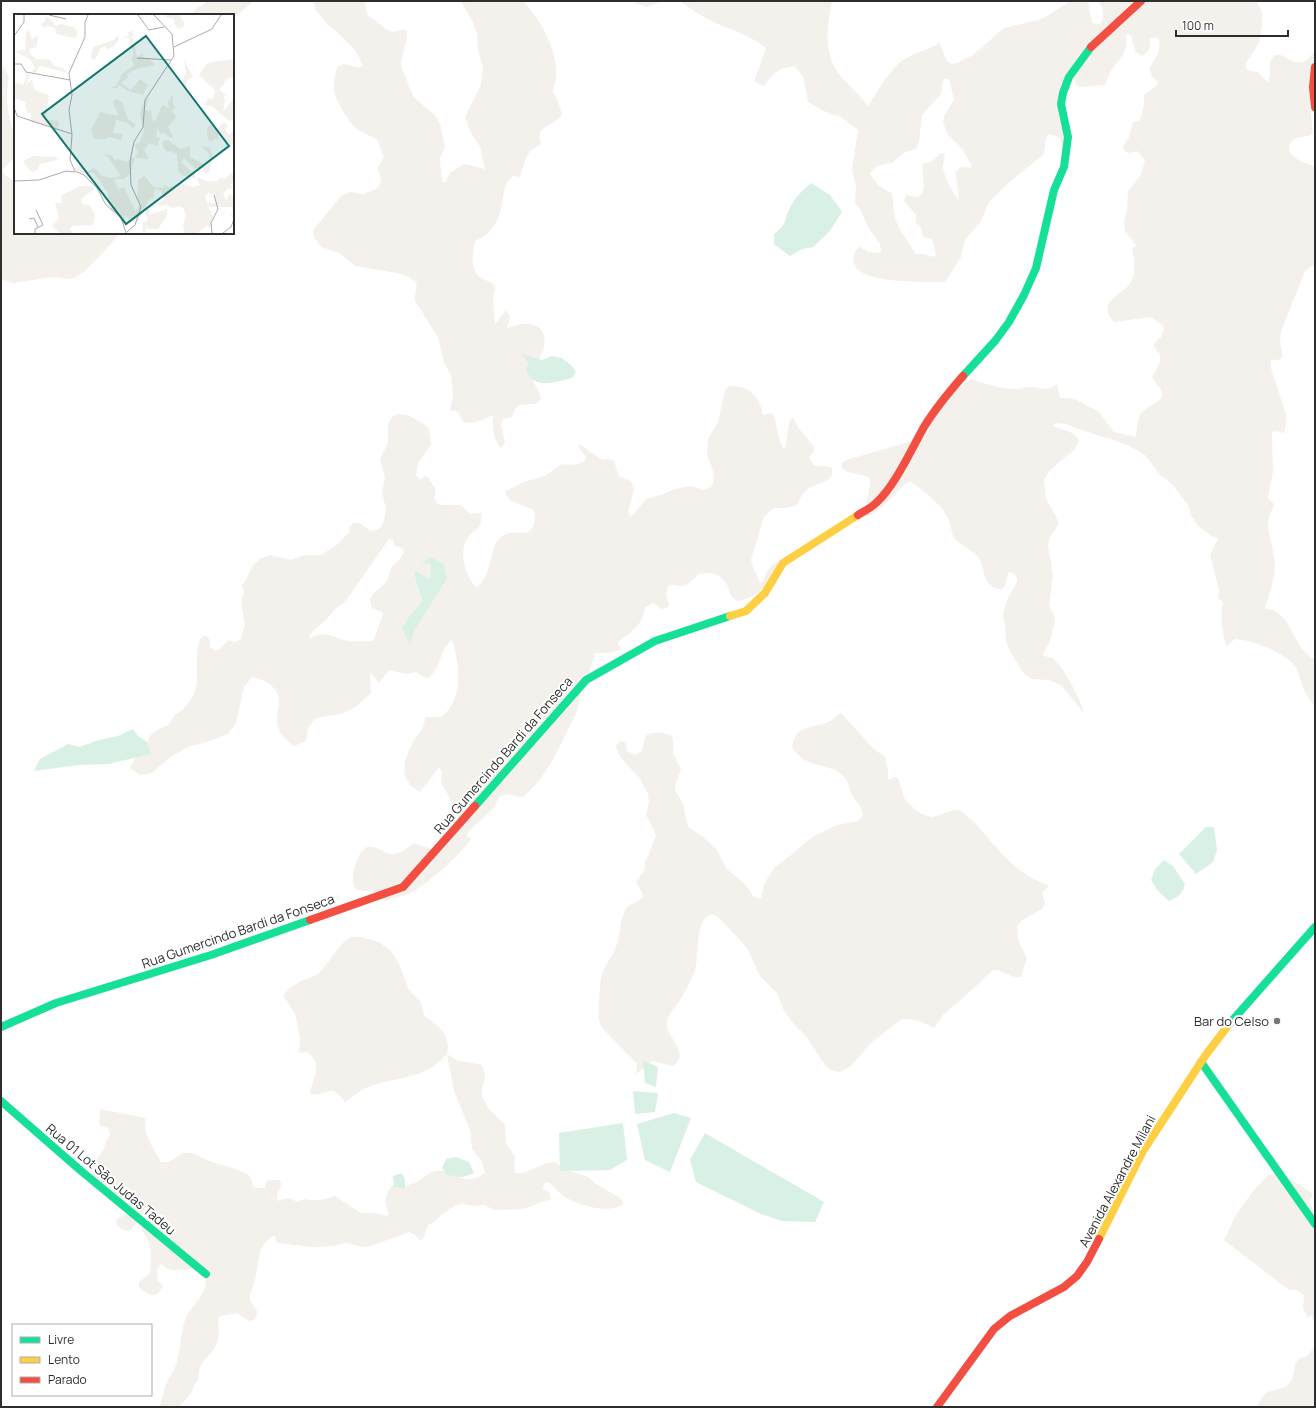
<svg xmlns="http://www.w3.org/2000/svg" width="1316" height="1408" viewBox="0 0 1316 1408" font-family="Manrope,sans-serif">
  <rect width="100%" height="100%" fill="#fff"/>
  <path fill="#f4f0ec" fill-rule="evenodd" d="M208,1H254L242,11L233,17V15H190L197,8Z
    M313,1H365L367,14L387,30L394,32L403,29L407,31V36L401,63L402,69L413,96L424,106L435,115L441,126L445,147L440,159L442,182H446L450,173L464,164L485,169L480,147L470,131L465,117L481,85L483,68L478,50L477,34L473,22L461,1H523C544,24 564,60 553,91L560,107L562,115C553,127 534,125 541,144C525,152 525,161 520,177L513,176C495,187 513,224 475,241C473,253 469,269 481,278C486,281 492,282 495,286L493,300L495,324L506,310L510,317L507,328C518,325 537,319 543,333C545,338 545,346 543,351C540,359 533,364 532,373C531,382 540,390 541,399L535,404L519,405L515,409L512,417L503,419L501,425L505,443L501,448C493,440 492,425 493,415C482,420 475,424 463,422L458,412L450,410L453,396L451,375L444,363L438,337L415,301C414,294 418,289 416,282L409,277L397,273L355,266L340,253L321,247L314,237L313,232L315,228L341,196L350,192L363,194L378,188L381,181L378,168L384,157L377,139C371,136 363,133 357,129C349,122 336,102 334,91C333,82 335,74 338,66L344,64L360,68L363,66L355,50L336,31L326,23L316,10Z
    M630,1H663L646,7Z
    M680,1H832C827,25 823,53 839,74C847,84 856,92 865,102L868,107C874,95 890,71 899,63C909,55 924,51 936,45L939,42L947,61L951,64L957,63L973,55L1004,28L1042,19L1071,1H1088L1092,22C1103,30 1105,15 1102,7C1101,5 1099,3 1098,1H1256L1262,11V26L1259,43L1246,63V68L1249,71L1258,72L1268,82C1272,75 1267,63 1273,57C1282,48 1292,68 1305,61C1308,59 1311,55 1314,52L1315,89L1311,94L1310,105L1313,133C1307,138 1299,136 1292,140C1290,142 1290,143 1289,146C1288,158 1306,163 1315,167V265L1310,267L1305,271L1281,331L1280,342L1282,353V358L1278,361L1274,359L1271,361V368L1286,415V423L1284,433L1274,431L1272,433L1273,471L1268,497L1269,500L1273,502L1274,505C1271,511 1267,521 1268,528C1270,541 1275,552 1275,565C1275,579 1269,594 1265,608L1266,609C1293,610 1292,651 1315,659V707C1312,703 1309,699 1306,694C1302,686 1300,676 1296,668C1289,654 1250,639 1235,639L1228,645H1226C1222,631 1220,617 1223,602L1218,598L1219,590L1210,555L1218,538L1211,536L1198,526L1191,515L1188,505L1172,484L1160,475L1145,455L1129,446L1115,440L1099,436L1065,424L1057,423L1052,426C1060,429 1076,431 1079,441L1073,451L1049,471L1044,480L1046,499L1058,520L1059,524L1050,537L1048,545L1053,576L1049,605L1054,615L1055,620L1050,641L1043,654L1044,656C1047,657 1051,657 1054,659C1061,664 1084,704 1083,712L1061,685L1048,680L1032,679L1024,674L1010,651L1006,640L1005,626L1003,614L1007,600L1017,582C1018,578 1015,574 1012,572L1008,573L1006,583L1003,589C998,589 992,587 989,584C983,577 984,566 979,558C973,550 957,544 953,536C951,531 951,525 949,521C944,506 923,490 910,481C894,490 886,510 867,516C864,504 871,491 870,478C860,472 851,476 842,468V463L846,460L916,440L922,432L918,428V426L933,406L955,389L971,379C985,384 999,388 1014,389C1020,389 1025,387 1030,387C1039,387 1051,392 1057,383L1060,398H1070L1077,400L1099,412L1114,432L1136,437C1137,429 1137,420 1141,413C1147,405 1164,403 1162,392C1161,387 1154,382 1152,377C1155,371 1162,362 1160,355C1158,351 1154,349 1154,344L1162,336L1164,328L1162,325L1151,317L1114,322C1094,300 1126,295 1132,280C1136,270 1134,258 1132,248L1137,246L1125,231L1124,222L1127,209L1128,191L1141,175L1145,160L1137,151L1128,153L1124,150L1123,147L1129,137L1133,122L1139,121C1144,113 1144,103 1144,94L1154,88L1158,83L1157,81L1152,76L1149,68C1155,58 1163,50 1158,38H1152L1150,39C1150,47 1150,52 1142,56L1135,51L1131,36L1129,34L1126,35C1129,55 1118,58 1110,73C1107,77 1107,81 1105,85L1080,87L1077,86L1073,78L1064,92L1067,129L1062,163V145L1059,137L1048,134C1044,140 1046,148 1043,155L1008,183L989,202L981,221L965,240L961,257L945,282C926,282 865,284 855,266C851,259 855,252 859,246L868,252L878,253L881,251L880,244L868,227L861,211L855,203L856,185L852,171L858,130L841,117L830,114L808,102L803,76L794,66C776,69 775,72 764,86L754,81L766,48C749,35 737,32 718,24C704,18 692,10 680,1ZM943,79H949L954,100L944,116L943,123L949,136L963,150L972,166L970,168L961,167L955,172L959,196L958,200C953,193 943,175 943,167C943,162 946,158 944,153H940L931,162L922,164L924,186L922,194L917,197L906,195L904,201L916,215V223L921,228L923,237L932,239L936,255L934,257L924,254H916C909,243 895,225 894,212C893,205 894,201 892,193C881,188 875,184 870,173L877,166L893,162L905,152L916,149L919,141L922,115L941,94Z
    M1,65L9,76C7,88 6,102 9,114C12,129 18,143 14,158L3,170V173L12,180H15V233H119L113,242L86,270L76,277L69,279L52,277L13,283L1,279Z
    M729,386C750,386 759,395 763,415L771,413L774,416L780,441L784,450L786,446L789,422L793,417L797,426L814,447V451L809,457C814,472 822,463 832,468C835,484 817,482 808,489C802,493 800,499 797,505L785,508H774L764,516L751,560C753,570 758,574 760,584C768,577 764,569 777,562L780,563C769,582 761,597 737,601C727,594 731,592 726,583C718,572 710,572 698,574C692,581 687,587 678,586C673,585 672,584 668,586L666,595L669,604L667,608L661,609L654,603L645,607C643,625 632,631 618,642V644L621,648V650L608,653H595L591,667L581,692L579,704L576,713C563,739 547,780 522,797L507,794L500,796L493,809L468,832L467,837L471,838V839C460,855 430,882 412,892C402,897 388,900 376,901L375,892C369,891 361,892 356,889C349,884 355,863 359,856C360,853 364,849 367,847C378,846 382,852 391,854C400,855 408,848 414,843L436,851L456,824L459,816L441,782L442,772L439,767L420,792L410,785L404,774L405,761L409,750L414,740L422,729L426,717H441C464,700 460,665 452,640C439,649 441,669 429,678L423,677L416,672L406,674L389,670L379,683L372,674L370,673L371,693L354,708L341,714L316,718L308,728L306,741L294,746C288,741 280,736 278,727C276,720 278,710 279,703C280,687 265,680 252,677L244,687L236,723L228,734L204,743L190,746L169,758L152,773L140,775L130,768L135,758L146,748L150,735L159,729L168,725L176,714L183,710L194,695L197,682V652L200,639L203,636L208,637L210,640V647L216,651L220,649L228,640L236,642L241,639L245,625L241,602L244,593L242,585L246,580L252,567L259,559L270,555L291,560L305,555H321L338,544L349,532L350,526L354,523H359L371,531L377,530L381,527L384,520L386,509L382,492L385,477L380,459L388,443V424L393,416L399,414L407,415L424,424L429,429L431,445L418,463L416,475L420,480L425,476L428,477L436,490L434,498L438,504L442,505H461L470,514L482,513C481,517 481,523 480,526C477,530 471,533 468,537C458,551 465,576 476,587C495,577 486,542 506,534C513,532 522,533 529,532C535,525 536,520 534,510L510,500L506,495V491L524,482L545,476L562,464L576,465L585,461L586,457L580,449L578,443L602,460L608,459L614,461L619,476L631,481L634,490L628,511L630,516L633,515L646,499L664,494L675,489L691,486L703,490L711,487L713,484L714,474L707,455L708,439L718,422L725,390ZM389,539L393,540L395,546L402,548L404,552C401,559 396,562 392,567C389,572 389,578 386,582C379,591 366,593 372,608L382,612L383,614L374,640L372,641C364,641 356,642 348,641C336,639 323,629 311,638L309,636L314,630L326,620L335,609L345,602ZM430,557L447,579L414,631L411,614L422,602C420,591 414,583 415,572L423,575L430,579L431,564L422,563Z
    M841,713L876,751L885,756L888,771V780L895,777L898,778L905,800L916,810L924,815L933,817L955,810L961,811L974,822L1003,855L1019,870L1032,878L1049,886L1042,893L1045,903L1042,909L1022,920L1017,926L1018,940L1027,958L1021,977C1010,979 1004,969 993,970L973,989L943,1015L934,1028C924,1023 913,1018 902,1019L871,1043L850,1067L839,1072L831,1070L825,1065L806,1036L793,1023L783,1009L777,993L760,976L749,952L743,943L717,916C696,906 698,955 696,967C694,975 683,996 678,1003C674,1009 668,1015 667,1022C664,1036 692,1053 673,1066L652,1061L635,1075L637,1070V1064L605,1031C602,1027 599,1023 599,1017C598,1011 600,980 602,975C605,964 614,955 617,944C621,932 619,920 626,909C630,903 638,903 643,897L642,892L636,882L644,871L645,862L649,854L656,835L649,820L646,816L649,802L648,794L640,779L620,757L616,746L620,741L626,742L627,751L635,755L642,751C643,746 644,738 647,735C653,731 666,733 672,736L673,740V753L681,770L675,784V790L683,804L688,827L705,838L717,850L726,868L746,885L753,896L758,899L761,898L764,884L775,867L795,852L812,837L837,825L858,821L863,816C861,804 859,806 853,797C849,790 849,780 842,775C826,761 806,770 792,747C796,725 809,729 825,723C831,722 836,716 841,713Z
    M351,937H361L379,942L391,951L398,962L409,990L421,1002L424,1015L440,1028L445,1035L448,1045L447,1054L458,1061L480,1064L483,1067L485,1076L482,1089V1096L488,1108L505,1125L506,1143L515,1157L514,1169L516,1173H523L547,1163L555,1162L567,1170L588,1177L598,1185L620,1198L623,1202V1205C607,1214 578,1205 563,1196C557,1192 555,1185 547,1182L544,1184L543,1188L544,1190L549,1192L551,1199L523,1209L495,1210L484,1205L475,1206L463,1204L456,1205L441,1215L435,1222L428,1225L424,1237L421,1241L414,1234L409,1232L371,1246L363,1247L346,1243L333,1246L313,1247L278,1243L276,1241L275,1236H272L264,1244L260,1252L255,1280L250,1295V1301L257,1311L256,1318L254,1320L248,1321L237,1313L221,1316L218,1318C218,1326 220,1336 217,1343C212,1357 196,1362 199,1379L195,1383L192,1392L179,1407H159C163,1400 163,1391 166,1384C169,1377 174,1371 176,1365C181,1350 180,1334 185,1320C189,1308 214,1288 203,1275C196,1265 184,1271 175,1270C169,1270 165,1267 161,1264L157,1270L158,1281L163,1286C156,1301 149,1295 139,1287V1282L150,1273C151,1263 152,1256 150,1246C145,1229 132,1229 155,1217C157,1211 155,1209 150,1205H146L144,1213L130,1231C124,1231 117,1228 116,1222L118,1218L131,1213L95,1178L92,1171L93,1165L103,1150L110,1134L108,1128L101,1126L99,1123L100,1109L146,1118C141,1131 153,1148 160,1160V1162H169L183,1153H192L212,1162L236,1169L247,1174L251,1178L253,1186L256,1188H265L266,1182L269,1180H279L282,1184L277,1195V1201L288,1198L298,1202L304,1199C315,1201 324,1200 335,1196L361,1213H374L387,1216L389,1214C384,1200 384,1195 394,1184L406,1187C412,1182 416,1184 420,1180C425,1177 429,1172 436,1171C456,1168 462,1189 485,1173L482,1162L472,1149L470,1130L454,1091L447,1054C441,1060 435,1066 427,1070C410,1079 389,1079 371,1086C361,1089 353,1097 345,1102C329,1080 326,1098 311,1094L310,1091C315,1077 322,1062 307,1052L299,1053L300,1038L295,1014L283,995C288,990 292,986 298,983C305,978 314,978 320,972C331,961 337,945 351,937Z
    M1277,1173L1286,1176L1313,1194L1309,1202L1315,1213V1323L1311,1315L1308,1318L1303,1308L1304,1295C1299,1291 1295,1289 1289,1290L1224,1240L1236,1215L1253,1191L1268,1175Z
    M1315,1346V1407H1257C1258,1403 1260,1399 1263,1396C1268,1389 1281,1391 1288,1385C1299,1374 1288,1359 1307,1356Z"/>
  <path fill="#d8f1e4" d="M811,183L830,195L842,212L829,232L813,247L802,249L790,256L774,244V234C788,224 783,222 790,208C795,197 802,191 811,183Z
    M522,354L542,360L552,356L562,358L572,366L576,372L572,378C554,382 534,391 526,369L529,364Z
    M430,557L444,564L447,579L414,631L410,645L402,628L411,614L422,602C420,589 414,584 415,571L430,579L431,564L421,563Z
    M133,729L138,736L146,741L151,754L108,764L79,765L34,771L40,759L68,744L79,747L99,740L118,736Z
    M1206,827H1214L1217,850L1213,862L1196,874L1179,854Z
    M1164,860L1173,866L1185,884C1183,894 1178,897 1169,901L1158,891L1151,880L1155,869Z
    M643,1060L658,1067L656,1087L645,1083Z
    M633,1091L658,1093L655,1112L635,1114Z
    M674,1113L691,1118L670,1172L645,1160L637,1124Z
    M623,1123L627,1160L610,1170L560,1171L559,1133Z
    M705,1133L824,1202L815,1222L782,1221L761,1214L696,1182L690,1160Z
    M456,1157L469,1162L474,1173L463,1177L447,1175L442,1168L446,1159Z
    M399,1174H403L405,1180V1188L394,1187L393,1176Z"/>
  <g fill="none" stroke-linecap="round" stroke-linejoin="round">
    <path stroke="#16e098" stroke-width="8" d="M963,376L995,341L1009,322L1024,295L1036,268L1054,190L1064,167L1068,137L1061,104L1063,93L1069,77L1091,47
      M475,806L586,680L655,641L730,616
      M1230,1023L1315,927
      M1,1027L56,1003L211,955L310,920
      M1201,1062L1315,1224
      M1,1101L80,1170L206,1274"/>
    <path stroke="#ffcf43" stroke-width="8" d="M730,616L746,611L765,593L783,563L858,515
      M1099,1239L1143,1151L1205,1056L1230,1023"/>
    <path stroke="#f24e42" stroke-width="8" d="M1091,47L1141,1
      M1315,67L1313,87L1315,107
      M858,515C864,511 871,508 876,503C895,486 911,450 924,427C935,409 949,392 963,376
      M310,920L403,887L475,806
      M937,1407L994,1329L1010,1316L1064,1287L1077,1276L1087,1262L1099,1239"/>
  </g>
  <circle fill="#777" stroke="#fff" stroke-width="1.5" cx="1277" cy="1021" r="4"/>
  <g text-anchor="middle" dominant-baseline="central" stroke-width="4" stroke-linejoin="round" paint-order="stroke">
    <g font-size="13" fill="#2e2e2e" stroke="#fff">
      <text transform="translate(503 755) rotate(-49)">Rua Gumercindo Bardi da Fonseca</text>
      <text transform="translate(238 931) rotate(-19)">Rua Gumercindo Bardi da Fonseca</text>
      <text transform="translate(111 1179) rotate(40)">Rua 01 Lot São Judas Tadeu</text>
      <text transform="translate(1117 1181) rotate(-62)">Avenida Alexandre Milani</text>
    </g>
    <g font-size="13" fill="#2e2e2e" stroke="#fff" text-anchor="end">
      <text x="1269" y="1021">Bar do Celso</text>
    </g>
  </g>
  <g transform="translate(14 14)">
    <rect width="220" height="220" fill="#fff"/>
    <path d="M153,1H166L171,11L165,15L160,10V5L151,3ZM32,3L39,7L40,12L47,10L59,13L64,18L61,24L42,20L41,14L34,12L30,14L26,9L29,10ZM15,16L18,25L24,22L23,33L15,35L17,41L22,45L36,46L40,52L49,54L54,59L27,52L24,53L23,58L17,59L21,54L16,45L0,37L11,36L12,19ZM120,16L118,19L120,21L116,23L119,24L123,44L128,39L131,46L133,43L141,51L122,55L113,60L114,63L107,69L117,76L126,65L134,71L129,81L114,77L105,71L103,74H95L102,72L108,60L120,51L117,44L120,42L115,23L107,25L115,21L114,18ZM104,21L105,25L100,32L93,36L91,32L87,34L81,46L77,45L79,33L100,26ZM220,45V64H214L205,76L212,81L209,84L211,86L209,98L220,84V105L215,107L198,92H191L193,84L199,85L201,76L185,61L192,51L197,48ZM170,46L179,63L173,66L172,73L168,68L172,58ZM10,59L16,61L12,70L18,66L21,76L35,81L32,105L45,107L44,116L16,108L17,99L13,98L11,88L0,84V69L9,71L13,62ZM159,80V89L161,94L158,96L162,104L154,113L159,123L156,124L151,119L147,120L143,114L142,123L146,124L143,132L135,129L130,136L135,145L121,144L124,137L120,131L126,128L130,116L126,101L130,87L135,84L131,95L135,98L137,95L138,105L141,108L148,91L155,94L154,88ZM102,85L108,88L114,105L122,111L119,114L112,108L102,106L99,119L109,120L107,126L95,123L91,125H80L77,116L86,98L105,102L99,89ZM210,108L214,112L211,116L215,121L220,115V129L215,130L204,119V126L201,124L199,127L194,126L193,114L198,110L204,114ZM154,126L166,135L176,132V143L193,152L196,142L188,132L196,134L199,142L195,159L191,160L188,155L181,154L170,144L167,148L181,161L182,165L168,161L164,156L163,140L157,137L153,138L149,133V127ZM88,140L97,141L101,147L103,145L115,148L117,143L121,145L116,160L109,165H100L104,175L110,173L122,198L126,189L123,185L124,166L130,162L140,173L149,174L151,171L155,174L167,169L180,173L186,171L183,166V163L194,168L203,167L206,164L211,165L218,158L220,165L217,171L220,180L218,175L214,174L209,179L212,186L215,181H220V204L216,201L219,199L218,193H194L199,202L196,215L193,211L183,219H171L169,212L172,200L169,194L165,192L159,194L154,191L145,192L143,190L151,184L147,177L141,175L139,185L136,184L130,196L127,195L129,198L125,205L120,209L111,201L108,211L105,197H97L95,194L94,179L80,159L73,158L75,161L72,163L61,154L67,152L75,157L80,154L88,162L98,164L107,162L94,143ZM194,179L201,182L202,189H193L191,182ZM19,142L42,143L44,146L26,150L22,157L17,158L9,147ZM66,172H79L80,175L67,185L68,190L76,191L81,200L79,211L59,212L55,214L59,219H45L38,212L45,204L41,189H47L48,181ZM133,195H137L134,201L153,195V201L144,215H134L133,212L131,219H129V208L132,209L134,204L131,200Z" fill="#f4f0ec" fill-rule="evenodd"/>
    <path fill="none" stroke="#ababab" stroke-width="1" d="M35,1L52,5M74,1L71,8V23L55,59L58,81L55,96L58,121L56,146L61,157L70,161L83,174L92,191L107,203L112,219M124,1L135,16L150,13M0,22L10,8V1M160,33L198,15L207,1M123,44L157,46M0,50H7L12,58L56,66M0,93L3,102L58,120M0,167L25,166L52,157L61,158M15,205L20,204L24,213M113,218L121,211L127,193L117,171L116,147L120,128L129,113L131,86L160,42L158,20L140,1M21,219V215L29,211L22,196M198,219L197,209L204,195L200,181M209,219L217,213L220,205"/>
    <path fill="#0f766e" fill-opacity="0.15" stroke="#0f766e" stroke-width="2" d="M132,22L215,132L112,210L28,100Z"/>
    <rect width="220" height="220" fill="none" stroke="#2e2e2e" stroke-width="2"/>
  </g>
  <rect width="1316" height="1408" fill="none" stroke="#2e2e2e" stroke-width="4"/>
  <rect x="12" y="1324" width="140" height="72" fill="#ffffff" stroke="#ababab"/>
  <rect x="20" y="1337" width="20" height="6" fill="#16e098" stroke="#ababab"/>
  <text x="48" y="1344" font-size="12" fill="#2e2e2e">Livre</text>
  <rect x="20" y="1357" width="20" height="6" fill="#ffcf43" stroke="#ababab"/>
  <text x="48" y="1364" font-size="12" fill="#2e2e2e">Lento</text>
  <rect x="20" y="1377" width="20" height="6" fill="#f24e42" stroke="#ababab"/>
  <text x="48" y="1384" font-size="12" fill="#2e2e2e">Parado</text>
  <path d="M1176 30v6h112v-6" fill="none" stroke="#2e2e2e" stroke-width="2"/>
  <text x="1182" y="30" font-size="12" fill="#2e2e2e" stroke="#ffffff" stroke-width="3" paint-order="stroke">100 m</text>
</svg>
